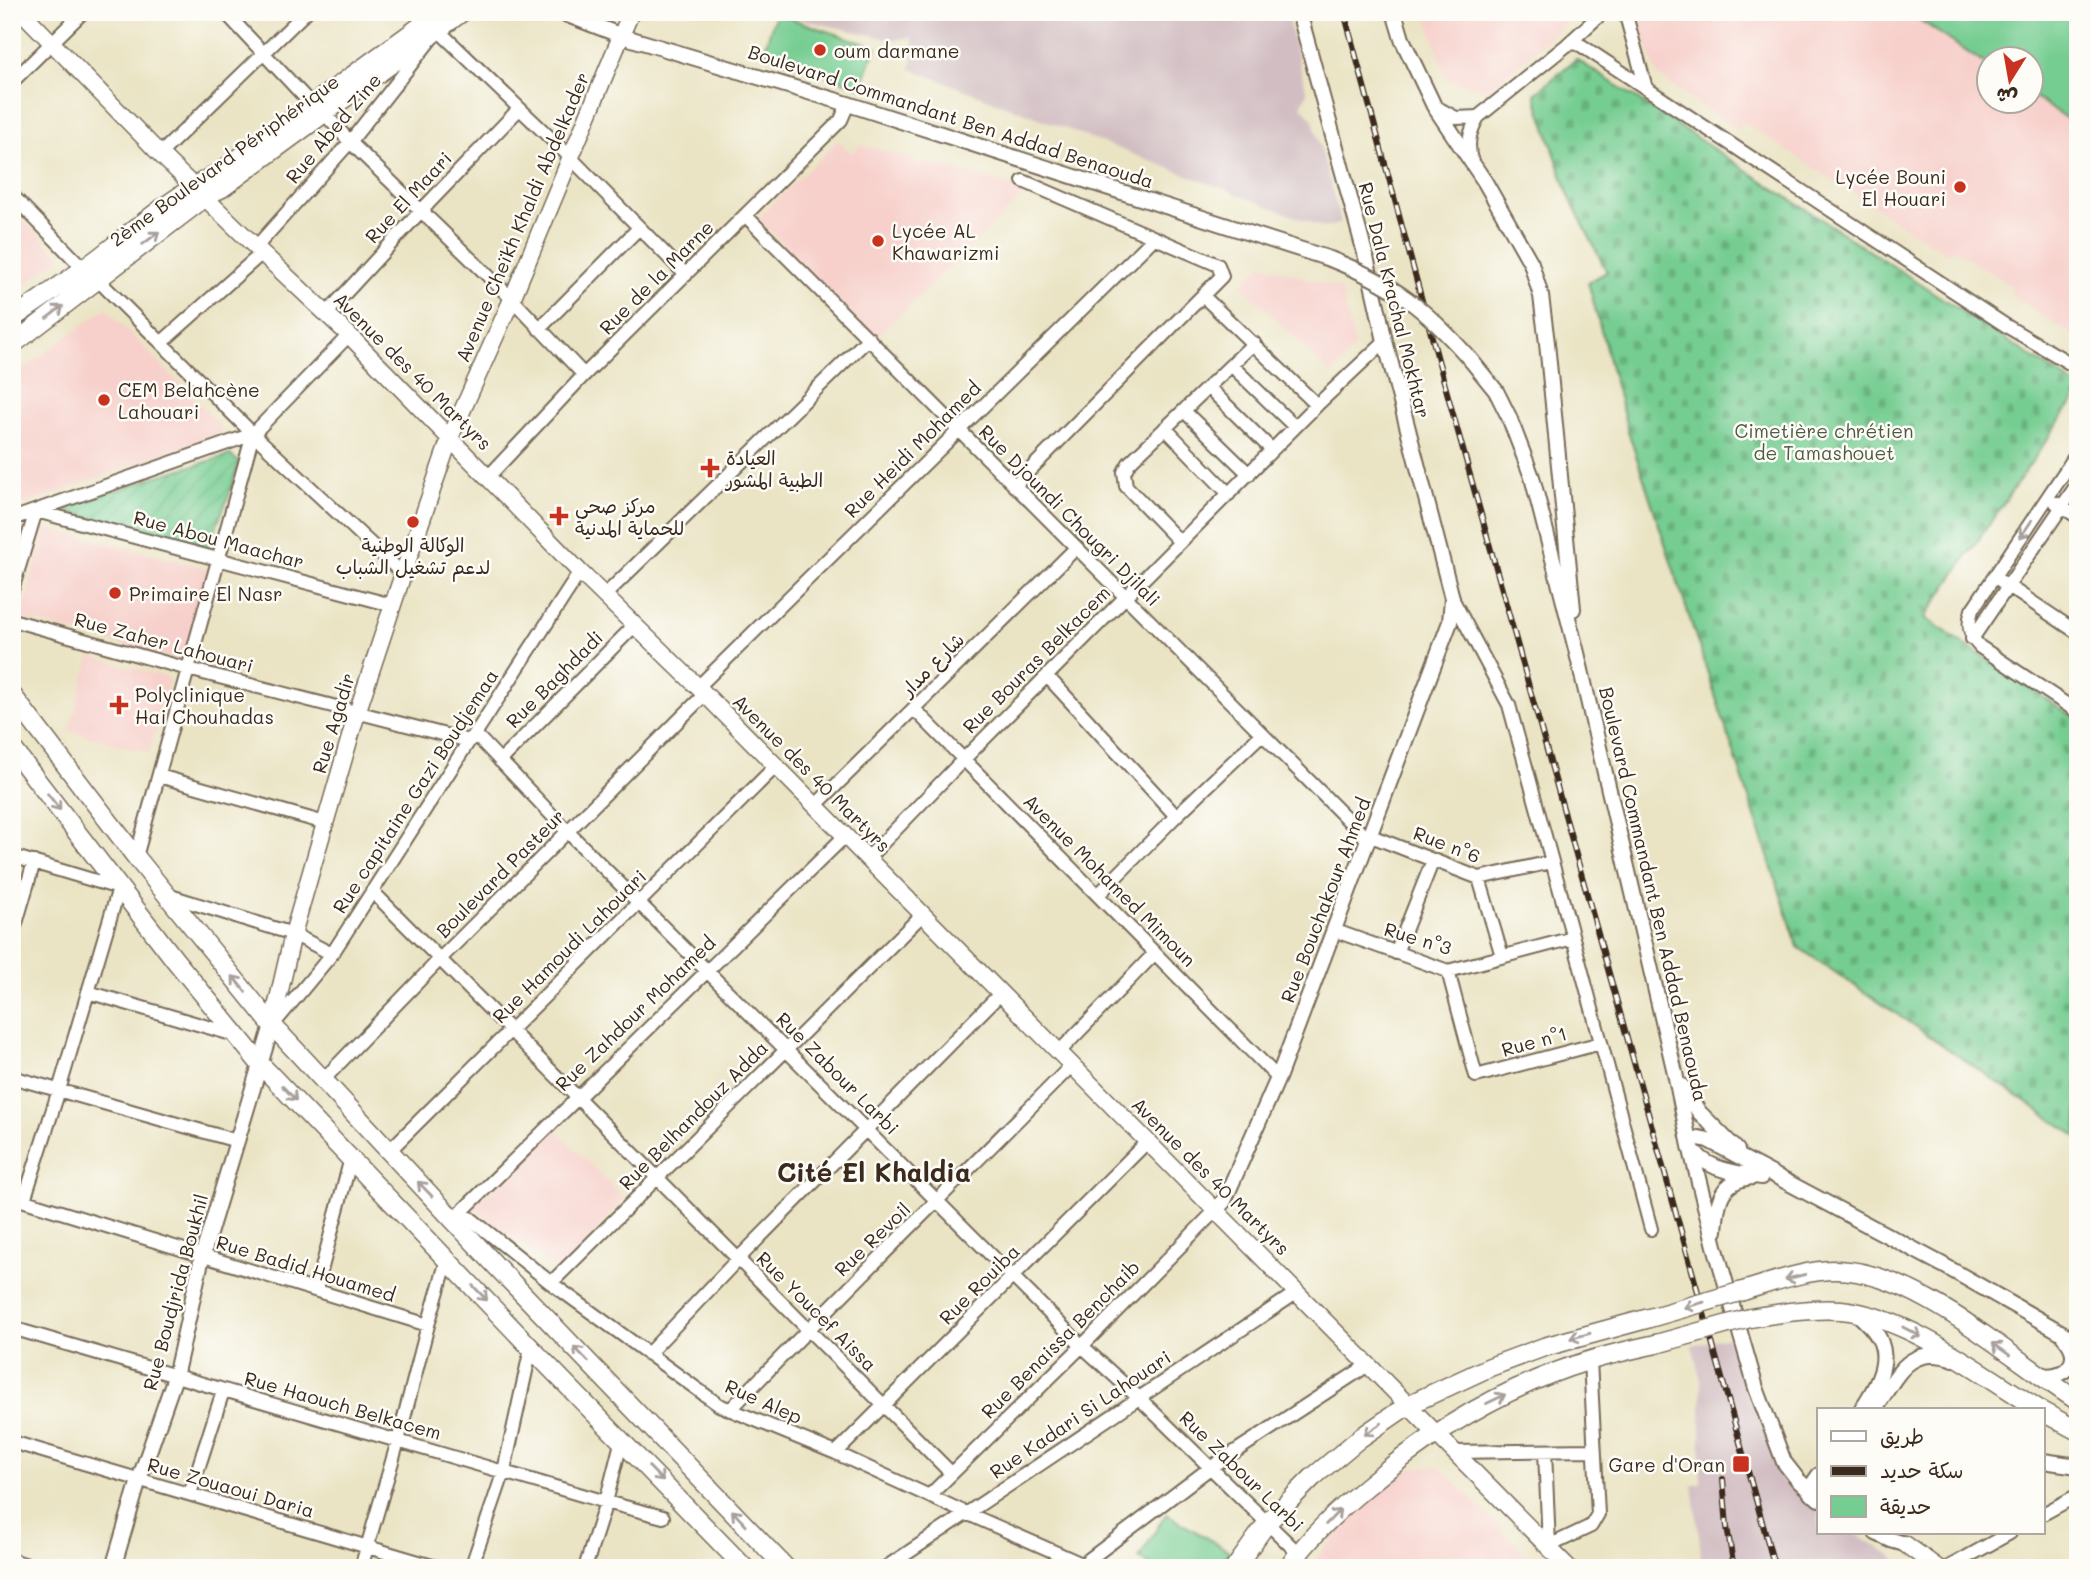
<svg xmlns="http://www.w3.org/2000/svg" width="2090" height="1580" viewBox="0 0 2090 1580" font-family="Mali,'Playpen Sans Arabic',sans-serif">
  <defs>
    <pattern id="cemetery-stones" width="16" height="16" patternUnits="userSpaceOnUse" patternTransform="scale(1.75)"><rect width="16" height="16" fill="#76cd92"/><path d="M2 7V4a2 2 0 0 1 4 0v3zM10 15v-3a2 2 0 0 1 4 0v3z" fill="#67b07d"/></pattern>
    <pattern id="garden-furrows" width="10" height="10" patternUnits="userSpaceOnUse" patternTransform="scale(1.75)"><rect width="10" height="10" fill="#76cd92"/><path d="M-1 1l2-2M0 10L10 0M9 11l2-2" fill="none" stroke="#67b07d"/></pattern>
  </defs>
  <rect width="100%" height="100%" fill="#fdfcf7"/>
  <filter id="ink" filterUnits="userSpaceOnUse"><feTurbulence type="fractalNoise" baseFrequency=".0143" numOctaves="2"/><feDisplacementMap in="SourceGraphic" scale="14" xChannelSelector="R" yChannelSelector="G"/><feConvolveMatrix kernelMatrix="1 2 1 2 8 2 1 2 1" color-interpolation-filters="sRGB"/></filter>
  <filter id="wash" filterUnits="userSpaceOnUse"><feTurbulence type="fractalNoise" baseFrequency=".00686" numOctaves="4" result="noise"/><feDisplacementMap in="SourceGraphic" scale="28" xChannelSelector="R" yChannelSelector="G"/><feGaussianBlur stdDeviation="1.57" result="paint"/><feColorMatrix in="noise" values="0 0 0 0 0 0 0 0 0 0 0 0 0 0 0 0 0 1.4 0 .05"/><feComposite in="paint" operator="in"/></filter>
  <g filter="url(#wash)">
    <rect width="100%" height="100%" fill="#eae4c4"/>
    <path fill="#f7d0cb" d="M1425,12H1578L1488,91L1447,80Z
      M1635,12H1908L1988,66V102H2030L2031,95L2078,126V339L2010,294L2014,288L1952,248L1947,254L1745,123L1737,130L1657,75Z
      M838,140L851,153L861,145L912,159L919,166L924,162L1013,186L1026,193L877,336L869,331L757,219Z
      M12,209L61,257L12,294Z
      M1262,264L1341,289L1355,347L1332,375L1241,285Z
      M106,308L218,423L223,432L12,509V377Z
      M45,528L209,569L183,661L21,618Z
      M90,656L170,678L149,753L69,731Z
      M553,1127L625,1199L559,1271L473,1209Z
      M1413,1467H1440L1531,1560L1522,1568H1307L1361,1507Z"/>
    <path fill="#d2bec2" d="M785,12H1286L1307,93L1301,106L1313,120L1341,223L1325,228L911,69L914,44L911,37L895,40L794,18Z
      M1728,1337L1772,1447L1787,1480L1819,1512V1533H1854L1890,1554L1906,1568H1699L1701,1554L1693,1485L1701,1483V1381L1692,1345Z"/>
    <path fill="url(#cemetery-stones)" stroke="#587c58" stroke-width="2" d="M1576,59L2078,387V394L1925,618L2078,720V1137L1798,947L1628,431L1588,282L1607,272L1569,196L1535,94Z"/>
    <path fill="#76cd92" stroke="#587c58" stroke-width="2" d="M1908,12H2078V126L2031,95L2030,60H1988V66Z
      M776,14L876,47L861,87L763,53Z
      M1166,1514L1229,1551L1219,1568H1155L1139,1558Z"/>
    <path fill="url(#garden-furrows)" stroke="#587c58" stroke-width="2" d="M230,455L239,462L229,495L208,547L134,531L55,508L89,496L125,488L151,478Z"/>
  </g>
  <g filter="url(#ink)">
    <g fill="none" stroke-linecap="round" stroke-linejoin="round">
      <g stroke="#786b58" stroke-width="16">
        <path id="minor" d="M225,12L312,105
          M1625,12L1646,88
          M1567,45L1603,12
          M12,82L83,12
          M1434,106L1456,118L1478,117C1469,133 1467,143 1471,161
          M324,113L350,142L512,299L584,375
          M1478,117L1567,45L1575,43L1582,46L2008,327L2078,368
          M160,154L306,12
          M12,195L84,269
          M745,215L1369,841
          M256,247L350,142L438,30L570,157L686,275
          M97,279L253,434L403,574
          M1203,296L1317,405
          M327,313L420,212L519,109
          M539,329L639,228
          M161,343L262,253
          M1231,365L1295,427
          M1208,387L1272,450
          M1184,411L1249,474
          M1165,428L1229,494
          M2078,452L1972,610C1967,625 1969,636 1980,647L2078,712
          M488,477L584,375L841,120L848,104
          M1014,486L1222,276L1218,265L1023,181
          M2056,503L2078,517
          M12,519L253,434L349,335
          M1180,542L1126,486L1124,472L1129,463L1254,343
          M2002,582L2078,633
          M12,590L36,511L392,605
          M605,595L869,338
          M1452,598L1509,705L1573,938L1651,1229
          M12,620L188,669L469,741
          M1972,639L2078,483
          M1047,676L1176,816
          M698,687L1154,238
          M914,709L1278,1078
          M475,734L568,832L1082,1346L1139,1398L1298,1553
          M500,761L635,625
          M159,776L325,823
          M815,806L1076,548
          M1371,836L1479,878L1551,862
          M12,856L119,888L59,1090L24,1200
          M136,857L253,434
          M867,859L963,760L1317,405L1385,341
          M1479,878L1502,956
          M372,891L951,1473
          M167,895L293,934L332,954
          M1098,895L1176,816L1262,734
          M1333,930L1448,971L1573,938
          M12,937L34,862
          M1396,953L1433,860
          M1448,971L1476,1076L1601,1043
          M88,992L235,1035
          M273,1025L332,954L469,741L475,734L580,572
          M1058,1053L1155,953
          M12,1077L237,1141
          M323,1080L440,959L705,694
          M389,1151L775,767
          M12,1197L428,1325
          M454,1219L470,1218L551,1283L719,1405L836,1453L966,1513L1091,1568
          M454,1219L845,836
          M551,1283L922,915
          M316,1290L351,1158
          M12,1328L606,1502L663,1517
          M648,1354L738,1259L1000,994
          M730,1410C842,1293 958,1181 1071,1066
          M12,1442L439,1568
          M1545,1451L1549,1546L1591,1526L1598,1514L1590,1360
          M1455,1452L1594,1450
          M836,1453L1148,1141
          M190,1494L223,1391
          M930,1495L1082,1346L1216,1210
          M2043,1514L2078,1495
          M12,1560L37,1568
          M1083,1564L1210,1468L1368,1365
          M361,1568L398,1441L428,1325L447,1260
          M471,1568L504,1471L531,1348
          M585,1568L606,1502L622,1439
          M885,1568L1296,1293
          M1947,1568L2010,1533"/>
      </g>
      <g stroke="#786b58" stroke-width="18">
        <path id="tertiary" d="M560,12L622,36L848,104L1330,259
          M1394,12L1402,39L1434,106L1485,182L1531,263L1541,296L1547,343L1573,609
          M1470,359L1496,391L1509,417L1532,477L1577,653L1675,1073L1690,1146L1715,1246L1756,1388L1784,1462L1798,1480L1819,1499
          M1682,1086L1699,1112L1737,1150
          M1761,1177C1734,1172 1706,1171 1690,1146L1693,1140L1699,1138L1708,1140L1943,1265L2078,1342
          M1216,1210L1224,1201L1278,1078L1450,622L1452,598L1385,341L1366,257L1299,12
          M1715,1231C1717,1202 1720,1180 1753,1177
          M1857,1313C1866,1322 1877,1331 1881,1343C1890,1366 1873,1392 1861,1410
          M2039,1375C2066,1380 2085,1360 2064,1337
          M1874,1410C1897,1377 1907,1343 1954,1359
          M2043,1461L2078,1466
          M1811,1494L1812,1485L1819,1475
          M1876,1533L1891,1540L1905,1544
          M113,1568L139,1480L175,1377L202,1257L272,1025"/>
      </g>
      <g stroke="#786b58" stroke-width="19">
        <path id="secondary" d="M22,12L160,154L262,253L349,335L580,572L698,687L1569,1568
          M272,1025L293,934L357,713L403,574L450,438L512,299L631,12
          M1905,1544L1938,1568"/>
      </g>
      <g stroke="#786b58" stroke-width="21">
        <path id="primary" d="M12,319C42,298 72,278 101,256C139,226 177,194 220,172L440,12
          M12,345L208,195L222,188L462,12
          M12,695L136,857L272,1025L498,1268L786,1568
          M12,748L175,960L261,1065L531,1348L745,1568
          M1743,1291C1773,1282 1805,1270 1836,1270C1917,1271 2011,1359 2078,1401
          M1750,1318C1780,1313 1810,1308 1841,1310C1907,1316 1984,1375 2040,1410
          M2043,1412L2078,1431
          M1235,1568L1267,1523L1313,1477L1360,1438L1408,1405L1490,1367L1544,1347L1646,1319
          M1288,1568C1309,1537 1337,1511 1366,1487C1432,1431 1506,1386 1588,1361C1611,1354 1634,1349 1656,1344"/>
      </g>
      <use href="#minor" stroke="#fff" stroke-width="12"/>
      <use href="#tertiary" stroke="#fff" stroke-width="14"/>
      <use href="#secondary" stroke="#fff" stroke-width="16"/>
      <use href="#primary" stroke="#fff" stroke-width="18"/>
      <g stroke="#3b2a1e" stroke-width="6">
        <path id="rail" d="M1344,12L1443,378L1775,1568
          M1723,1479L1727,1527L1734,1568"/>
      </g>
      <use href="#rail" stroke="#fdfcf7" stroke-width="3.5" stroke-dasharray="10" stroke-linecap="butt"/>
      <g stroke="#786b58" stroke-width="18" stroke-linecap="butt">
        <path id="tertiary-bridge" d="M1330,259C1394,284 1425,308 1470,359"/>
      </g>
      <g stroke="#786b58" stroke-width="21" stroke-linecap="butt">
        <path id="primary-bridge" d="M1646,1319L1743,1291
          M1656,1344L1750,1318"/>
      </g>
      <use href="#tertiary-bridge" stroke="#fff" stroke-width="14"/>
      <use href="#primary-bridge" stroke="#fff" stroke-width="18"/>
    </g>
    <defs><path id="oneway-shaft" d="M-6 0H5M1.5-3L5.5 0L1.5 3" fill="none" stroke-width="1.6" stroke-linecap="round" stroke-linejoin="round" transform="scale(1.75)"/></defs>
    <g stroke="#a79f9a">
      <use href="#oneway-shaft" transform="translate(151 238) rotate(-37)"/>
      <use href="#oneway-shaft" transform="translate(55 312) rotate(-38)"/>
      <use href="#oneway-shaft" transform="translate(2026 529) rotate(124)"/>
      <use href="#oneway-shaft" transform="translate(54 802) rotate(52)"/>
      <use href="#oneway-shaft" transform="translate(239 984) rotate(-129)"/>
      <use href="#oneway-shaft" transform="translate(289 1093) rotate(46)"/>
      <use href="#oneway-shaft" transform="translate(425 1189) rotate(-134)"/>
      <use href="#oneway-shaft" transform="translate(1795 1277) rotate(166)"/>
      <use href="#oneway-shaft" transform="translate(480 1293) rotate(46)"/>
      <use href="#oneway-shaft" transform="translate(1694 1305) rotate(164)"/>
      <use href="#oneway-shaft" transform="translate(1912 1332) rotate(28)"/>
      <use href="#oneway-shaft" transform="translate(1580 1336) rotate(165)"/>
      <use href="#oneway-shaft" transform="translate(2001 1349) rotate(-145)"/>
      <use href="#oneway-shaft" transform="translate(581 1354) rotate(-134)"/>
      <use href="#oneway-shaft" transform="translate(1496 1399) rotate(-26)"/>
      <use href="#oneway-shaft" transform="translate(1373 1429) rotate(146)"/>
      <use href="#oneway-shaft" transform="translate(656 1474) rotate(46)"/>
      <use href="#oneway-shaft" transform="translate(1333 1517) rotate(-46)"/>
      <use href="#oneway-shaft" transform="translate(739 1518) rotate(-133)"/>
    </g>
  </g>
  <g fill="#c8321e" stroke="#fdfcf7" stroke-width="2.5">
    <circle cx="820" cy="50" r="7"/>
    <circle cx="1960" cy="187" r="7"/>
    <circle cx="878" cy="241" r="7"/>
    <circle cx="104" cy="400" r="7"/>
    <path d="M706.5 457.5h7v7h7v7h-7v7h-7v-7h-7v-7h7z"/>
    <path d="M555.5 505.5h7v7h7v7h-7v7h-7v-7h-7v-7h7z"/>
    <circle cx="413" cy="522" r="7"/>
    <circle cx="115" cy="593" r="7"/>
    <path d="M115.5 694.5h7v7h7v7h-7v7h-7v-7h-7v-7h7z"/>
    <rect x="1732" y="1455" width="18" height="18" rx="3.5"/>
  </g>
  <g text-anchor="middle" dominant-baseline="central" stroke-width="5" stroke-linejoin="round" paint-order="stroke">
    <g font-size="19" fill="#3b2a1e" stroke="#fdfcf7" text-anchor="start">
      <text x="834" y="50">oum darmane</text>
      <text x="1946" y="176" text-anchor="end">Lycée Bouni<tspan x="1946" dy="22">El Houari</tspan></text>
      <text x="892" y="230">Lycée AL<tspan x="892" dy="22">Khawarizmi</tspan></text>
      <text x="118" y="389">CEM Belahcène<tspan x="118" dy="22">Lahouari</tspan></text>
      <text x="726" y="457">العيادة<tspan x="726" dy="22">الطبية المشور</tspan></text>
      <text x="575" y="505">مركز صحي<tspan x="575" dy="22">للحماية المدنية</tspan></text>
      <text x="413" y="544" text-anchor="middle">الوكالة الوطنية<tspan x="413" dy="22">لدعم تشغيل الشباب</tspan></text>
      <text x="129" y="593">Primaire El Nasr</text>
      <text x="135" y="694">Polyclinique<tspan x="135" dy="22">Hai Chouhadas</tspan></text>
      <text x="1725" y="1464" text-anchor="end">Gare d'Oran</text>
    </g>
    <g font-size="19" fill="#3b2a1e" stroke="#fdfcf7">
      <text transform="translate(951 116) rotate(18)">Boulevard Commandant Ben Addad Benaouda</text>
      <text transform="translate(333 128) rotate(-50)">Rue Abed Zine</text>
      <text transform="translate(224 160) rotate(-36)">2ème Boulevard Périphérique</text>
      <text transform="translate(408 197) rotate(-47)">Rue El Maari</text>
      <text transform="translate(522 217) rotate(-67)">Avenue Cheïkh Khaldi Abdelkader</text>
      <text transform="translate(656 277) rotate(-45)">Rue de la Marne</text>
      <text transform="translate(1395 300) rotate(76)">Rue Dala Krachal Mokhtar</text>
      <text transform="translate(413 371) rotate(45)">Avenue des 40 Martyrs</text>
      <text transform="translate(912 449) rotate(-45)">Rue Heidi Mohamed</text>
      <text transform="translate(1070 515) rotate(45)">Rue Djoundi Chougri Djilali</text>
      <text transform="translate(219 539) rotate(15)">Rue Abou Maachar</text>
      <text transform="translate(164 642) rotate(15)">Rue Zaher Lahouari</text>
      <text transform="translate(1036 659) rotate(-45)">Rue Bouras Belkacem</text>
      <text transform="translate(932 664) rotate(-45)">شارع مدار</text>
      <text transform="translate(554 679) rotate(-45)">Rue Baghdadi</text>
      <text transform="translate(333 723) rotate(-73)">Rue Agadir</text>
      <text transform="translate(812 773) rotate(45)">Avenue des 40 Martyrs</text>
      <text transform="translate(415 791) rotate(-57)">Rue capitaine Gazi Boudjemaa</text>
      <text transform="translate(1447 844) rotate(21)">Rue n°6</text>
      <text transform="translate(500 873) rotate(-45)">Boulevard Pasteur</text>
      <text transform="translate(1110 880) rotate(45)">Avenue Mohamed Mimoun</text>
      <text transform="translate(1654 894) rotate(77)">Boulevard Commandant Ben Addad Benaouda</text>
      <text transform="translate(1325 900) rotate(-69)">Rue Bouchakour Ahmed</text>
      <text transform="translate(1418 938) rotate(17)">Rue n°3</text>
      <text transform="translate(569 946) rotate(-45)">Rue Hamoudi Lahouari</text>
      <text transform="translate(635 1013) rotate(-44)">Rue Zahdour Mohamed</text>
      <text transform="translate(1534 1041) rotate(-15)">Rue n°1</text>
      <text transform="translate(838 1073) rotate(45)">Rue Zabour Larbi</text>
      <text transform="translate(693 1115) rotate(-45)">Rue Belhandouz Adda</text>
      <text transform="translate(1211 1176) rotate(45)">Avenue des 40 Martyrs</text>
      <text transform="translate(872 1239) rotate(-44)">Rue Revoil</text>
      <text transform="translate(306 1268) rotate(17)">Rue Badid Houamed</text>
      <text transform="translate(979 1284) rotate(-45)">Rue Rouiba</text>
      <text transform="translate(175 1292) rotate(-75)">Rue Boudjrida Boukhil</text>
      <text transform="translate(817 1311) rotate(45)">Rue Youcef Aissa</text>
      <text transform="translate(1060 1339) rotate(-45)">Rue Benaissa Benchaib</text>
      <text transform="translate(764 1401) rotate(24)">Rue Alep</text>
      <text transform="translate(343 1405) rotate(16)">Rue Haouch Belkacem</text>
      <text transform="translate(1080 1414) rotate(-34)">Rue Kadari Si Lahouari</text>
      <text transform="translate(1242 1471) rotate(44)">Rue Zabour Larbi</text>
      <text transform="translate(231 1487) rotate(16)">Rue Zouaoui Daria</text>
    </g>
    <g font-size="19" fill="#4d5b41" stroke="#fdfcf7">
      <text x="1824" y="430">Cimetière chrétien<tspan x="1824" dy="22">de Tamashouet</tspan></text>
    </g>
    <g font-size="26" font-weight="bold" fill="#3b2a1e" stroke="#fdfcf7">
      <text x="874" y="1172">Cité El Khaldia</text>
    </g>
  </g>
  <rect width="2090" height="1580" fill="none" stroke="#fdfcf7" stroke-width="42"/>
  <rect x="1817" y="1408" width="228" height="126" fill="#fdfcf7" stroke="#afa8a0" stroke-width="2"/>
  <rect x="1831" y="1431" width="35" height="10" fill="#ffffff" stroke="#afa8a0" stroke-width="2"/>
  <text x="1880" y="1444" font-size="21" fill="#3b2a1e">طريق</text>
  <rect x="1831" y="1466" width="35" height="10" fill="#3b2a1e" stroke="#afa8a0" stroke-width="2"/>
  <text x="1880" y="1478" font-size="21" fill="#3b2a1e">سكة حديد</text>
  <rect x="1831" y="1496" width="35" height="21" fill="#76cd92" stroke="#afa8a0" stroke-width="2"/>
  <text x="1880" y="1514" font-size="21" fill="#3b2a1e">حديقة</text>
  <g transform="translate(2010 80) rotate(191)"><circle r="33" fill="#fdfcf7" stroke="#afa8a0" stroke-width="2"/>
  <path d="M0-5L12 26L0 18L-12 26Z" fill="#c8321e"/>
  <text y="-10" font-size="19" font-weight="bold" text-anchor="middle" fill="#3b2a1e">ش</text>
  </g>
</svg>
